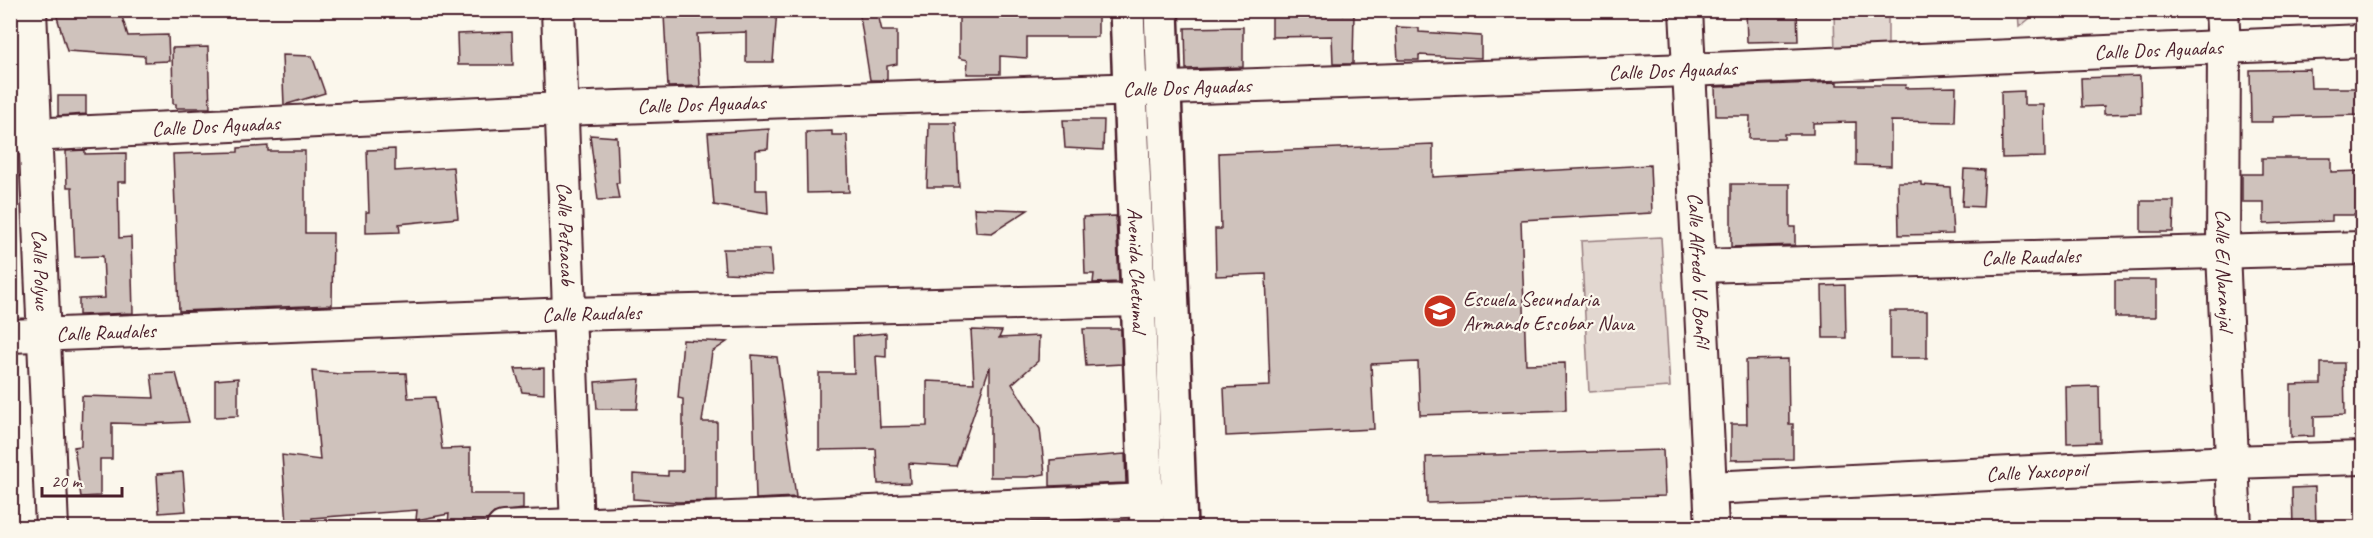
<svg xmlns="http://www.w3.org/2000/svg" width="2373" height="538" viewBox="0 0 2373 538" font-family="Caveat,sans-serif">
  <rect width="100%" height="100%" fill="#fbf7ec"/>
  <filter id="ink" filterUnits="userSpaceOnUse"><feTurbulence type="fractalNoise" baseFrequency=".0167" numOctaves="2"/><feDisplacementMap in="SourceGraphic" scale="12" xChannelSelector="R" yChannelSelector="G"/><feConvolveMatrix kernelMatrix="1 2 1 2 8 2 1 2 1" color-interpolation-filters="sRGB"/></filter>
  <g filter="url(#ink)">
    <path fill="#e2d7d0" stroke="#967b7e" stroke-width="1.5" d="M2018,10H2039V11L2019,27Z
      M1834,11H1888V50L1835,56Z
      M1661,237L1670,387L1589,392L1581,241Z"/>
    <path fill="#cfc2bc" stroke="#4a1f2b" stroke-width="1.5" d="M55,10H120L128,36L168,35L169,61L145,62V56L67,51Z
      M704,10H777L773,62H746V32L697,34L700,86L668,87L664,15L704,14Z
      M859,10H877L882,31H897V64L887,66V80H870Z
      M959,10H1000V17L1054,15V10H1098V37H1027V58L1000,56V74H967L968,60L959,58Z
      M1272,10H1298L1299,14H1354L1353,64H1333L1332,36L1272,37Z
      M1746,10H1797L1798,41L1747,42Z
      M1243,27V67L1186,69L1185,28Z
      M1396,27L1419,28V32L1481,36V58L1419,55V60H1398Z
      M512,32L513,65H458L457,34Z
      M208,47L210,108H176V104H173L172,48Z
      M282,55L312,56L325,93L284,105Z
      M2310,69L2311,88H2362V115L2273,117V122H2251L2250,70Z
      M2140,76L2141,113L2104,114V106L2082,107L2081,78Z
      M1837,82V85H1906L1905,88L1956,87L1955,122L1891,121V166L1856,165V122L1813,123V134H1784V139H1749L1750,116H1716L1715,87Z
      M2024,91V105H2044L2045,157L2002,158L2001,92Z
      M58,96H86V114L58,116Z
      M1063,120H1104L1103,150L1065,148Z
      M929,123H956L959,187H927Z
      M769,129L768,149L756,150V190H767L768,214L714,205L708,133Z
      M832,131V135H847L849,192L807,193L806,132Z
      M590,135L617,137L619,183H616L619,199L598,200Z
      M1433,144V177L1650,165L1652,213L1521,220L1526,364L1565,363L1566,410L1420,415L1418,362L1371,364L1374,429L1226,436L1224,388L1270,386L1266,274L1216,276L1215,229H1221L1219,153Z
      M268,146V151H305V233H333L332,305L179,311L173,154L238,152V148Z
      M395,149V171L453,167L458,218L399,224L400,232L366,233V212H369L367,150Z
      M85,150V154L126,153V182H118L119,238L131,237L133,313L79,315V299L105,298L103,256L75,257L72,187H67L66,151Z
      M2262,158H2331V172L2362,171V215H2332V221L2264,224V202H2242V174H2262Z
      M1964,169L1985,170L1983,207L1962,206Z
      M1898,182H1921V185L1950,187L1953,234L1899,235Z
      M1731,184H1790V227H1795V245L1731,247Z
      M2141,201H2174L2173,232H2141Z
      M974,208L1028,210L992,233L976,232Z
      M1116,216L1119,282L1093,283L1094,274H1085L1083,217Z
      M723,249H770L772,275L725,273Z
      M2115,280H2156V317H2115Z
      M1845,285L1846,338H1823L1822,286Z
      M1890,311H1927V358H1890Z
      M1083,329H1121L1122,364L1086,366Z
      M971,330L1002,331L999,338L1039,336L1038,361L1012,384L1040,429L1045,474L1027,477H990V366L956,466L909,463L910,483L878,484L876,449L819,450V373H854L853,336L886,333V357L876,356L880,427L927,426V381L974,383Z
      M683,340L727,342L712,352L702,422H717V501L678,502L633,499V474L668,476V471H683V399L678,398Z
      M752,355L777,357L796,497L756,499Z
      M1788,359L1789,424H1793V459L1731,460V424H1747L1746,360Z
      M2321,363H2344L2345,415L2314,416V436L2291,437V385L2321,384Z
      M544,368V394L522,392L515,369Z
      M312,371L339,374L406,373L408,398L435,397L442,449L470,448V494H523V509L494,513L487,521L448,523L449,514L416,520L417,510L312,518V526L287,525L282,455L320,460Z
      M176,373L189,422L146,424L112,423V459H100V496L81,497L74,447L81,446L82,396L154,398L151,374Z
      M238,378V416L215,417V380Z
      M640,379L637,409H597L595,382Z
      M2099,386L2100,442L2067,443L2066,387Z
      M1663,450L1665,496L1427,503L1426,457Z
      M1125,454L1126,483L1050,486V460Z
      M183,472L186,511L159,513L157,474Z
      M2315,487L2316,528H2293L2292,488Z"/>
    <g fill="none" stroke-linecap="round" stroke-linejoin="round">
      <g stroke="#4a1f2b" stroke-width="36">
        <g id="minor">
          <path id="s1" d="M30,10L52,528"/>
          <path id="s2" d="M558,10L577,528"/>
          <path id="s3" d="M1686,10L1712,528"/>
          <path id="s4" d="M2222,10L2224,47L2223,252L2235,528"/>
          <path id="s5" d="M10,136L561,109L1688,70L2362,41"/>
          <path id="s6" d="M1699,266L2362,248"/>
          <path id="s7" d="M10,336L570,314L1138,300L1164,302"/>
          <path id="s8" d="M1710,488L2231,462L2362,458"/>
          <path d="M503,528L1172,499"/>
        </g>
      </g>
      <g stroke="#4a1f2b" stroke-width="38">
        <g id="secondary">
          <path id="s9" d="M1127,10L1147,528"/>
          <path d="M1161,10L1180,528"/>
        </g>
      </g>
      <use href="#minor" stroke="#fbf7ec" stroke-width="32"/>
      <use href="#secondary" stroke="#fbf7ec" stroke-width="33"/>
    </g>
  </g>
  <defs>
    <g id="school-disc" transform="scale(1.725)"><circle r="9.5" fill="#c8321e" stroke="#fbf7ec"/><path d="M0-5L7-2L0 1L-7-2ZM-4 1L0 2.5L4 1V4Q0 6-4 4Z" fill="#fff"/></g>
  </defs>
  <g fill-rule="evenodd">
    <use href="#school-disc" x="1440" y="311"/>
  </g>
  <g text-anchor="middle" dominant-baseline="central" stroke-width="4.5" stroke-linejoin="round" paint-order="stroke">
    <g font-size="21" fill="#4a1f2b" stroke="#fbf7ec">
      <text stroke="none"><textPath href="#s5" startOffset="2150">Calle Dos Aguadas</textPath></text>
      <text stroke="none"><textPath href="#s5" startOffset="1664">Calle Dos Aguadas</textPath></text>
      <text stroke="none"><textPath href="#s5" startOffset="1178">Calle Dos Aguadas</textPath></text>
      <text stroke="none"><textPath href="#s5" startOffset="692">Calle Dos Aguadas</textPath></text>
      <text stroke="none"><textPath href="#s5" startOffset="206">Calle Dos Aguadas</textPath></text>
      <text stroke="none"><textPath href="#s2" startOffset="224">Calle Petcacab</textPath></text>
      <text stroke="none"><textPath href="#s6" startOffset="332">Calle Raudales</textPath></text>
      <text stroke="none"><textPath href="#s1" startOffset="260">Calle Polyuc</textPath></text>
      <text stroke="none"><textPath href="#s9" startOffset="260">Avenida Chetumal</textPath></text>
      <text stroke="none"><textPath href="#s3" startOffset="260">Calle Alfredo V. Bonfil</textPath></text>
      <text stroke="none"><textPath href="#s4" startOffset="260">Calle El Naranjal</textPath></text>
      <text stroke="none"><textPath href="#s7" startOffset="582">Calle Raudales</textPath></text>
      <text stroke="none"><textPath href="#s7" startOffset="96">Calle Raudales</textPath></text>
      <text stroke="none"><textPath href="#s8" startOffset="327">Calle Yaxcopoil</textPath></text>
    </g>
    <g font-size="21" fill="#4a1f2b" stroke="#fbf7ec" text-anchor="start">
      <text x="1463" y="299">Escuela Secundaria<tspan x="1463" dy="24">Armando Escobar Nava</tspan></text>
    </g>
  </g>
  <rect width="2373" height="538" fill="none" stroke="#fbf7ec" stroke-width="36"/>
  <rect x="18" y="18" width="2337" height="502" fill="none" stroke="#4a1f2b" stroke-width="2" filter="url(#ink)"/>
  <path d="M42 487v9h80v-9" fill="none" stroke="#4a1f2b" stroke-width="3"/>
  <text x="51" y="487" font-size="18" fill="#4a1f2b" stroke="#fbf7ec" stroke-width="4.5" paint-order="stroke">20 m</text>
</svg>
